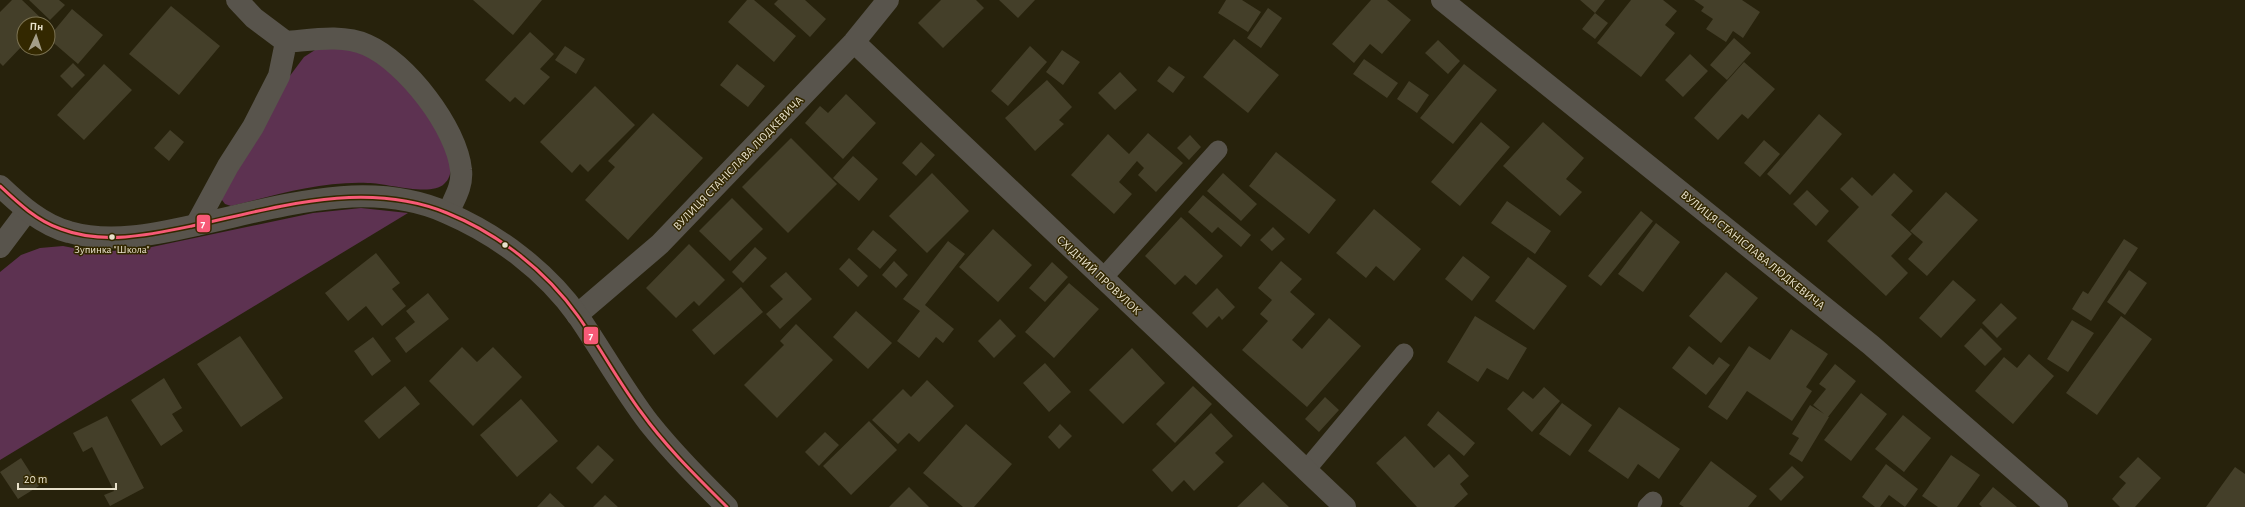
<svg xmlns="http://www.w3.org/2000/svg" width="2245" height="507" viewBox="0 0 2245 507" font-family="'Alegreya Sans',sans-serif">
  <rect width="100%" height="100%" fill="#27220c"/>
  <path fill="#5d3251" d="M332,47C342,49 355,49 364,53C384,60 411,91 423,109C434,124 464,167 444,184C431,197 386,183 368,183C321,181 276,195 231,206L225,204L222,200V194L283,85L304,57L315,50Z
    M361,208L408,213L0,460V272L21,255L40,248L63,246L89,251H112L147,248L313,213Z"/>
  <path fill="#443f29" d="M12,0H22L45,22L43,24H24V44L3,66L0,63V12Z
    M29,0H59L65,5L50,20Z
    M473,0H542L513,35Z
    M747,0H754L796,36L774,62L728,22Z
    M778,0H805L826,19L810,37L774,4Z
    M941,0H976L984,8L943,48L918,23Z
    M999,0H1035L1018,18Z
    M1226,0H1242L1261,12L1248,32L1218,13Z
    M1371,0H1387L1411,20L1382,54L1370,44L1354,63L1332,44Z
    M1580,0H1605L1595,13Z
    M1631,0H1663L1677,11L1665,25L1675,33L1641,77L1597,43Z
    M1694,0H1742L1760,12L1743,38L1733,31L1726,42L1706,29L1713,19L1701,11L1704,7Z
    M171,6L220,46L179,95L129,54Z
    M1268,8L1282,18L1261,48L1247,38Z
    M72,9L103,35L78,64L48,38Z
    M1595,13L1608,23L1595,39L1582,29Z
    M530,32L554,54L540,69L550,77L524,105L515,97L510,102L485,80Z
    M1734,38L1751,53L1727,80L1710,65Z
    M1234,39L1279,75L1248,113L1203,77Z
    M1438,40L1460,61L1448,74L1425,53Z
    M565,46L585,59L576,74L555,60Z
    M1030,46L1047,62L1008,106L991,91Z
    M1062,50L1080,62L1063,85L1046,72Z
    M1690,54L1708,71L1683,97L1665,80Z
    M1364,59L1398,83L1387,98L1353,74Z
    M1744,62L1775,89L1748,119L1742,114L1718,140L1694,118Z
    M73,63L85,75L72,88L60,76Z
    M104,64L132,90L84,140L57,115Z
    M737,64L765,86L748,107L720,85Z
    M1464,64L1497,90L1453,144L1420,118Z
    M1169,66L1185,77L1173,93L1157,81Z
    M1120,72L1137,90L1115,110L1098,93Z
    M1047,80L1072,107L1059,120L1064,124L1035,151L1005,118Z
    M1409,81L1429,95L1417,113L1397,99Z
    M595,86L635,125L588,172L580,164L572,173L540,142Z
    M846,94L876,123L843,159L805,123L820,106L828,113Z
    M653,113L703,158L628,240L585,200L615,167L608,161Z
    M1819,114L1842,134L1790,195L1767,174Z
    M1481,122L1510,147L1460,206L1431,182Z
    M1543,122L1584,158L1566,179L1582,192L1560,216L1503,166Z
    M170,130L184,142L169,161L154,148Z
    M1148,133L1183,163L1156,192L1138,175L1144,168L1137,161L1119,182L1132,194L1114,214L1071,175L1108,134L1129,154Z
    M1190,135L1201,147L1189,160L1177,148Z
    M791,138L837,184L788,233L742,187Z
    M1764,140L1780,154L1760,177L1744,163Z
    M921,142L935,155L916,176L902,163Z
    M1276,152L1336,200L1309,234L1249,186Z
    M853,156L878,179L859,201L833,178Z
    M932,173L969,211L927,253L889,216Z
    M1223,173L1257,204L1241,221L1207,191Z
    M1894,173L1913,191L1891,215L1912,234L1891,256L1908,273L1886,296L1827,241L1859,207L1840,189L1852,177L1872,196Z
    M1807,190L1829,211L1816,226L1793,204Z
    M1946,192L1978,220L1927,276L1908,259L1923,242L1910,231Z
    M1203,195L1251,235L1241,247L1218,227L1212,233L1188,212Z
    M732,198L763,229L730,261L699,231Z
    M1507,201L1551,231L1535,254L1491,223Z
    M1374,209L1421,249L1394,281L1376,266L1366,278L1336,253Z
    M1641,211L1653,221L1601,286L1588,276Z
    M1181,217L1223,256L1196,285L1185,275L1175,285L1145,256Z
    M1656,223L1680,242L1643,292L1618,274Z
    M1273,227L1285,239L1272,251L1260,240Z
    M993,229L1032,265L998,302L959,267Z
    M873,230L897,250L880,269L857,249Z
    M2124,239L2138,248L2091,321L2072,309L2083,291L2088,294Z
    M948,241L965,254L925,305L954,329L943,343L936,337L919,358L897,341L920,311L903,299Z
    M689,244L725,280L699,306L694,301L676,318L646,288Z
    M755,247L767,258L743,283L732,272Z
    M376,253L400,283L392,289L406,306L382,326L366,306L348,321L325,293Z
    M1463,256L1490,277L1472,301L1445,279Z
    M1528,257L1567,286L1534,330L1495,301Z
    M849,258L868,276L858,287L839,269Z
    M894,261L908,275L896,288L882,275Z
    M1281,261L1302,279L1290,292L1315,314L1292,340L1302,349L1329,318L1361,346L1307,407L1242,350L1268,321L1260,314L1272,300L1258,288Z
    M1052,262L1068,277L1045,302L1029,288Z
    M2129,270L2147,283L2125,315L2107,302Z
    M786,272L812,299L780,329L766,314L783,299L770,286Z
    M1726,272L1758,298L1721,343L1689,316Z
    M1953,280L1976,300L1941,338L1919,318Z
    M1069,283L1099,309L1054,358L1025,332Z
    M741,287L763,312L714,355L692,330Z
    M1217,288L1235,307L1222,320L1219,316L1207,328L1192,313Z
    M428,293L449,319L406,353L395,338L415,322L406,311Z
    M2001,303L2017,318L1997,338L1982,323Z
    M856,311L892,343L868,369L833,337Z
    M1475,316L1527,348L1508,380L1487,368L1478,382L1447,362Z
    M2121,316L2152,339L2097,415L2066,393Z
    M1000,319L1016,336L994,358L978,341Z
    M2072,320L2094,333L2068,372L2047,359Z
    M796,324L833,360L777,418L744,385L784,345L780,341Z
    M1981,328L2002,349L1985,366L1964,346Z
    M1791,329L1828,354L1806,387L1812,391L1792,421L1747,391L1727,420L1708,407L1749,346L1770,360Z
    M240,336L283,398L241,427L197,364Z
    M373,337L391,361L372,376L354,351Z
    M1689,346L1713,365L1719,357L1730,365L1706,395L1672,368Z
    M462,347L477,362L493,347L522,377L473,426L429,381Z
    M1132,348L1165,383L1123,424L1089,390Z
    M2029,354L2054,376L2013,424L1975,391L2004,357L2017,368Z
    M1045,363L1071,392L1049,412L1023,383Z
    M1835,364L1856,381L1828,417L1813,405L1826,389L1819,384Z
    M164,378L182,408L172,414L183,431L161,446L131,400Z
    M927,380L954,406L919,442L909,433L898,444L872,420L903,389L911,397Z
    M405,386L420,404L379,439L364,421Z
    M1193,386L1212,404L1175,443L1156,424Z
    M1544,387L1560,401L1532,432L1507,409L1523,391L1533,399Z
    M1861,393L1887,414L1851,461L1824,440Z
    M1325,397L1339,410L1319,432L1305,419Z
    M521,399L558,441L517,477L480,435Z
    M1562,403L1592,425L1570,456L1539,434Z
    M1810,405L1829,417L1802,462L1789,454L1799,438L1792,434Z
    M1619,407L1680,449L1659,479L1638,464L1628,479L1588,451Z
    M1438,411L1475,443L1464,456L1427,425Z
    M1211,413L1233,436L1215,453L1224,462L1194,491L1184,480L1172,492L1152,470Z
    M1903,415L1931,438L1904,472L1875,449Z
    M107,416L144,488L110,506L104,495L114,491L92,447L83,452L73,433Z
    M869,421L897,450L851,495L823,466Z
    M966,424L1012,464L974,507H963L923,473Z
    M1060,424L1072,436L1059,449L1048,437Z
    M825,432L839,445L819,466L805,452Z
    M1405,436L1434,468L1449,454L1469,476L1460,484L1468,494L1454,507H1417L1376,463Z
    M598,445L614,460L592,484L576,468Z
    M1951,455L1980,475L1957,507H1938L1922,496Z
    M2138,457L2161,478L2135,507H2120L2112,499L2126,483L2119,477Z
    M21,458L39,486L18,499L0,472Z
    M1711,461L1757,496L1748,507H1684L1679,504Z
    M1886,464L1918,489L1905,507L1889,495L1880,507H1875L1862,497Z
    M1792,466L1804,477L1781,501L1769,489Z
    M2235,467L2245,474V507H2206Z
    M1263,482L1289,507H1237Z
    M909,487L929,507H889Z
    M1993,487L2017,507H1982L1979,504Z
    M550,493L565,507H537Z
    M605,495L618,507H593Z"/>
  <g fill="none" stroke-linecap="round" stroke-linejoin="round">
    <path stroke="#58544c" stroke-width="19" d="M1102,279L1218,150
      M1306,470L1404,353
      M1647,507L1653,501"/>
    <path stroke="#58544c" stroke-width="22" d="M237,0L254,18L286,42C312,40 342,34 367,45C406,62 457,128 461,170C463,186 454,199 448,213
      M1442,0L1871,345L2057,507
      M854,42L1345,507
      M196,225L228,166L253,127L279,76L286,42
      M0,247L27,211
      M577,315L660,244L854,42L888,0"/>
    <path stroke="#58544c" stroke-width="22" d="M0,186C20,205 42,225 69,232C111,244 155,234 196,225C276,208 368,177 447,213C498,235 546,271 578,316C602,351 623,389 649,423C673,453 700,480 727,507"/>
    <g stroke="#332800" stroke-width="6">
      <path id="bus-1" d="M0,186C18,203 37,221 61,229C103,245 149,235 192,226C275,208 364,179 447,213C499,234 546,271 578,316C600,347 618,381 641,412C666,447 697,477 727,507"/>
    </g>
    <use href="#bus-1" stroke="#f75a77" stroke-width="3"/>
  </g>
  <g fill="#e8e1cb" stroke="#332800" stroke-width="1.5">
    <circle cx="112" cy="237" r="3.5"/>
    <circle cx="505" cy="245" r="3.5"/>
  </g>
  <g text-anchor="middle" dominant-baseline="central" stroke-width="3" stroke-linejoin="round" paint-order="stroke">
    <g font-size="11" fill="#e8e1cb" stroke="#332800">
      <text x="112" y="249">Зупинка "Школа"</text>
    </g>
    <g font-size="12" fill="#e8e1cb" stroke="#332800">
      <text transform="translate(738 163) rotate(-46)">ВУЛИЦЯ СТАНІСЛАВА ЛЮДКЕВИЧА</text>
      <text transform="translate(1753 250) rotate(39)">ВУЛИЦЯ СТАНІСЛАВА ЛЮДКЕВИЧА</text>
      <text transform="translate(1099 275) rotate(43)">СХІДНИЙ ПРОВУЛОК</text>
    </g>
  </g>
  <g stroke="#332800" stroke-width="1.5">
    <rect x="196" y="214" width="15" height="19" rx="4" fill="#f75a77"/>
    <rect x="583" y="326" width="16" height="19" rx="4" fill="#f75a77"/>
  </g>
  <g font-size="11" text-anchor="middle" font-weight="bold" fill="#fff">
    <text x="203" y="227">7</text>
    <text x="591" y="339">7</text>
  </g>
  <g transform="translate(36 36) rotate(3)"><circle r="19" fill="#332800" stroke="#7b7251"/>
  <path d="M0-3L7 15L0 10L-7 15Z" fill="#a49e88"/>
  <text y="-6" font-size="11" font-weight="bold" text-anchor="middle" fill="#e8e1cb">Пн</text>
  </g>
  <path d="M18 483v6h98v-6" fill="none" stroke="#e8e1cb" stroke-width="2"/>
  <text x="24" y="483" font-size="12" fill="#e8e1cb" stroke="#332800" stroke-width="3" paint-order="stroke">20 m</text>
</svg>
